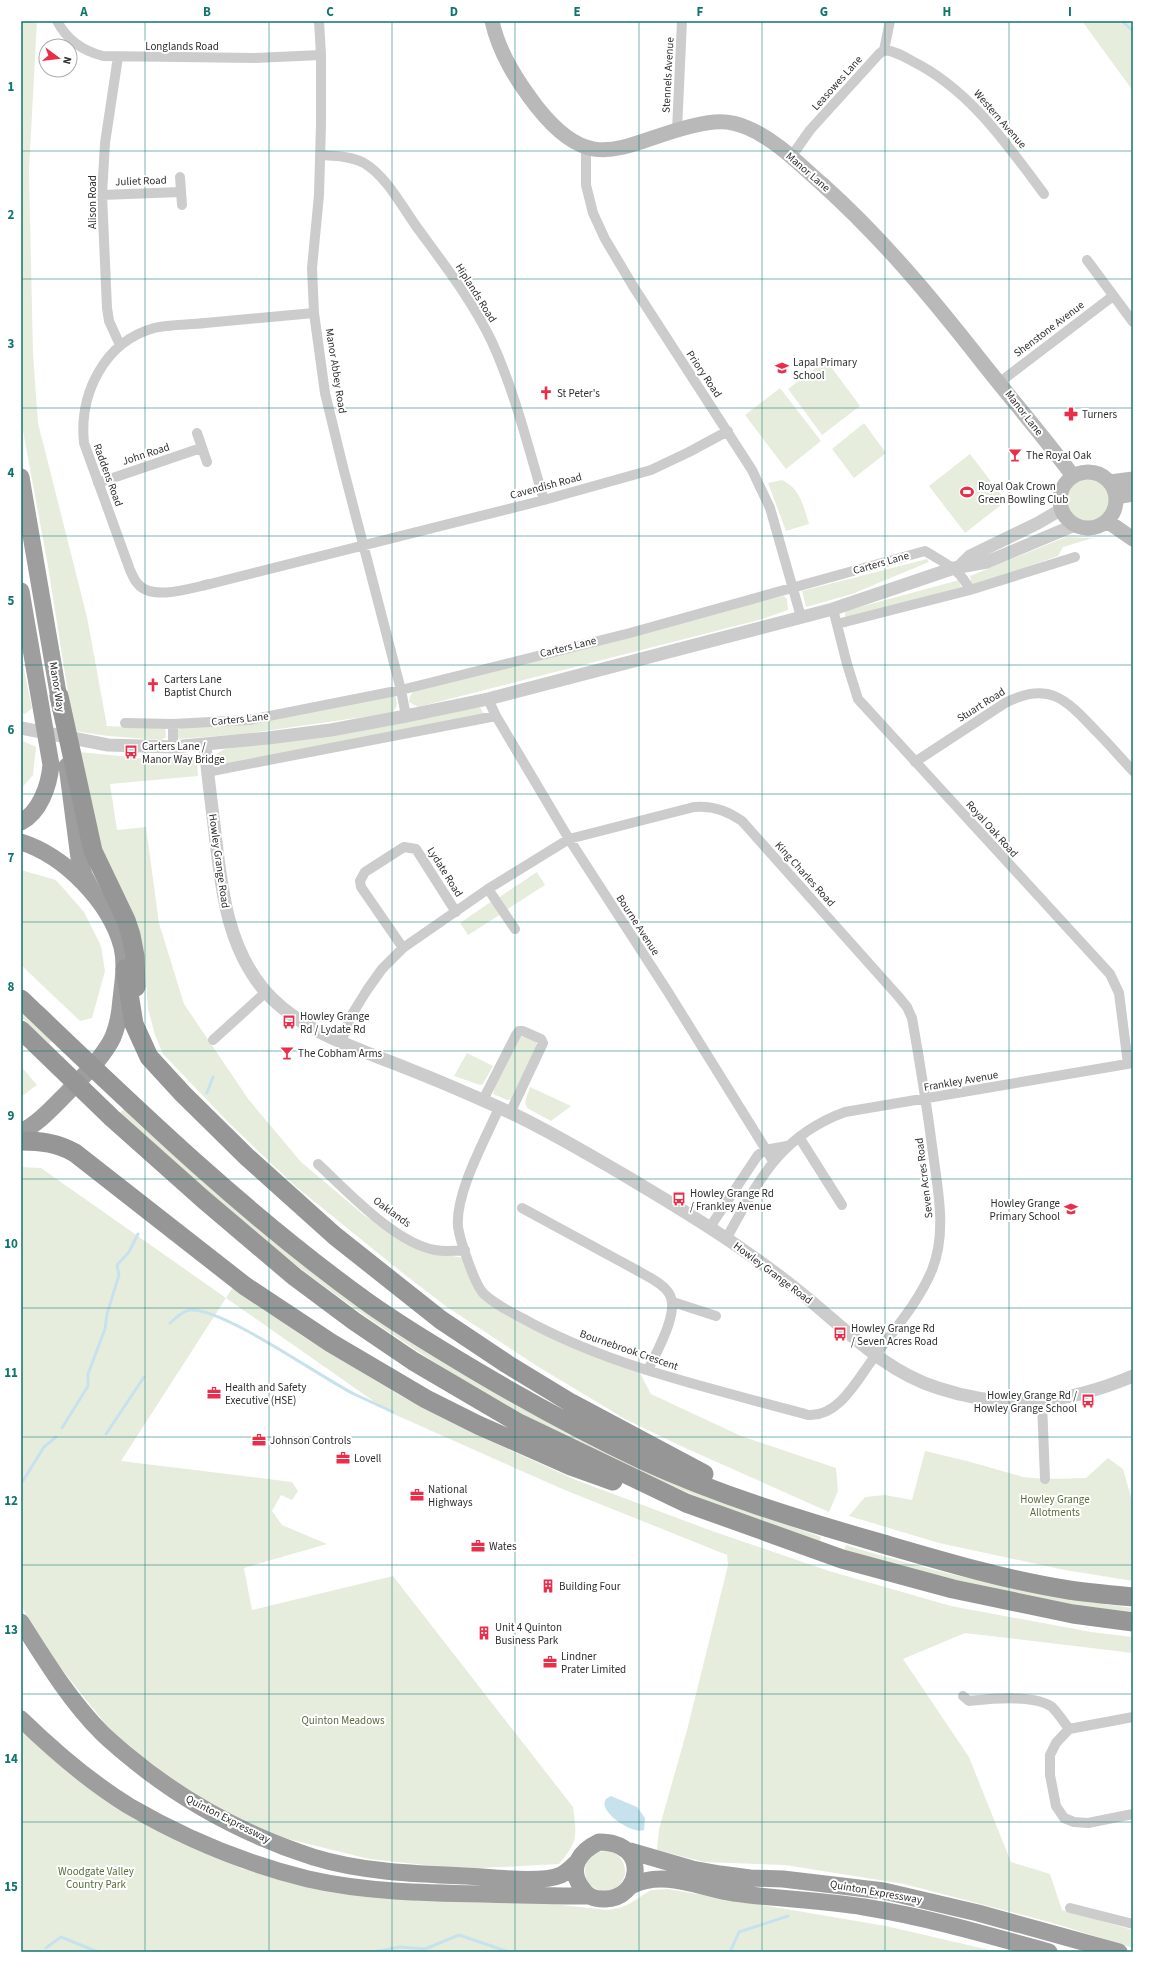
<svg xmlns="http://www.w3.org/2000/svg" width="1154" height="1973" viewBox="0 0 1154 1973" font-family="'Source Sans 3',sans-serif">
  <rect width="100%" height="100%" fill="#fff"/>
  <path fill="#e7eddd" d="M21,21H37L29,170L33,353L38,423L87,617L107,726L165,728L166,737L161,740L108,736L74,731L48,566L22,426Z
    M1082,21H1133V91Z
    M826,360L860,406L822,435L788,389Z
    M780,388L821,441L786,469L745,415Z
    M864,423L886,453L854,478L832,449Z
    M970,454L1006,501L965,533L929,486Z
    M1067 501a22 22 0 1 1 44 0a22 22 0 1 1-44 0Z
    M782,480C801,489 803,506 809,524L786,531L768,483Z
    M1066,537L1093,538L1063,547L1058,556L972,586L970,576Z
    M927,559L929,562L852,594L806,607L802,591Z
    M959,580L961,587L845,619V611Z
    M784,596L787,599L788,610L759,620L418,707L409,702L410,696L413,692L745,605Z
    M21,655L32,708L25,714L21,713Z
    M393,696L396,697L397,706L392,713L243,734L179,739L177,735L178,730L182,727L255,723Z
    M480,707L484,714L219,766L214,763C213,755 219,752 225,749Z
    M21,740L36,747L33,775L21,789Z
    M79,752L141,758L184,754L192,756L197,763L198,776L110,784L117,830L146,827L159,923L184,1004L249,1100L301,1162L365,1216L424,1251L464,1258L479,1295L640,1373L651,1394L741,1436L836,1468L838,1491L829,1512L683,1447L625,1419L537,1366L447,1307L400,1271L294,1185L232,1126L163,1054L155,1035L148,1009L145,967L97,838Z
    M21,870L56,880L84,912L101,946L105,971L92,1018L80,1021L21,965Z
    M537,872L545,885L506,910L498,898Z
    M492,901L501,914L468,935L460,923Z
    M21,1009L53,1040L49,1044L21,1017Z
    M525,1036L536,1041L537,1046L513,1099L507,1100L493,1094L494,1089L520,1037Z
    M467,1053L493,1066L483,1084L480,1085L454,1076Z
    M21,1066L37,1085L21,1097Z
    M530,1087L571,1106L551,1121L527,1108L525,1102Z
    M124,1109L353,1301L764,1517L821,1537L819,1543C686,1496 555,1439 436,1363C322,1291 217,1206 120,1113Z
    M21,1167L41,1168L226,1298L233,1287L304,1337L401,1396L473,1433L576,1480L712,1531L829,1571L951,1606L1091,1632L1133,1637V1653L965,1633L903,1659L969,1757L1011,1862L1050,1874L1062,1910L1133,1930V1948L1053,1923L904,1884L785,1865L704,1862L657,1850L659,1829L687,1730L728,1565L727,1555L560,1488L389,1412L226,1298L121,1461L292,1482L298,1491L292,1500L281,1495L272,1511L282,1525L327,1544L244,1568L252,1610L393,1576L573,1807C577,1836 578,1841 559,1864L462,1869L369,1859L268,1834L185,1793L124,1747L55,1661L21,1606Z
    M925,1451L967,1461L1023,1477L1045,1479L1086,1478L1108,1458L1123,1469L1133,1504V1581L1065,1570L939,1543L849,1516L865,1497L885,1495L912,1500Z
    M846,1545C939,1574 1036,1595 1133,1608V1614L1077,1606L946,1579L844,1550Z
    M21,1731L100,1795L242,1869L607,1910L619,1908L629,1904L651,1890L668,1889L886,1926L998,1952H21Z
    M585 1871a20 20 0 1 1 40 0a20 20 0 1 1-40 0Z"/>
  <path fill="#c8e2ed" d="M611,1796L637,1807L645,1818L644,1830C632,1836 588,1805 611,1796Z"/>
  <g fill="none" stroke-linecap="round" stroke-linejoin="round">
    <path stroke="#c8e2ed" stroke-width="3" d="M1122,21L1133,31
      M207,1093L213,1077
      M170,1323C176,1318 182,1311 190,1310C222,1307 320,1377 354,1394C367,1400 380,1406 393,1412
      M62,1428L88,1386V1374L105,1329L107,1314L119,1275L117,1265L129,1252L138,1234
      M106,1434L144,1377
      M21,1484L44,1447L56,1437
      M46,1948L61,1937L98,1952
      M373,1952L400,1947L425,1949L459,1935L509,1952
      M730,1952L739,1932L788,1916"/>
    <path stroke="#ccc" stroke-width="10" d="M57,21C67,40 83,51 103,56L255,58L321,55
      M319,21L321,55V124L319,195L312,268L314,313L325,393L343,467L401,690L406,716
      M884,50C895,51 903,56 912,61C969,89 1007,144 1044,194
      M118,57L105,143L102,195L107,308L109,321L120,345
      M677,130L682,21
      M586,147V185L593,213L605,239L633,286L752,470L770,508L801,617
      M320,155C334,156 351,156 364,163C387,177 401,205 416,226C443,263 472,300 492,342C515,392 528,447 544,500
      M791,157L810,130L879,54L884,50L890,21
      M180,177L182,205
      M102,195L180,192
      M1087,260L1133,322
      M314,313C278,316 241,320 205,323C189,325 170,324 154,328C104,342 79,394 84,443L130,570C132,574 134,580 138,584C152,601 191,588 210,584L544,500L651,470L689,452L728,431
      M1000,382L1113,296
      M197,433L207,462
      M98,483L201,448
      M833,609L847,664L858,699L1110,974L1119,993L1128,1064
      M837,624L970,590L1075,557
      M488,699L496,716L569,839L668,992L773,1161
      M125,723L173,724V747
      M173,724L249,720L401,690L630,633L925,551C946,564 959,568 970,590
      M915,762L1005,703C1048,681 1065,698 1095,730C1108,743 1120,757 1133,771
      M207,772L496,716
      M488,889L515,929
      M403,948L361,887L360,881L365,872L404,847L416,849L456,912
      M213,1040L266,992
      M341,1042L351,1016L367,990L382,969L403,948L488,889L569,839L694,807C713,805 728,811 742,821L898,996L907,1007L912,1018C920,1063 927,1107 933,1153C938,1192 947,1232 932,1270C918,1304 891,1333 870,1363C855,1384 837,1417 808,1415C715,1389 619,1369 533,1324C517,1315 498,1307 484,1294C475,1286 460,1240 458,1227C455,1193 485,1140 499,1108
      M483,1100L516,1035L519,1031H523L541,1039L543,1043L510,1113
      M799,1137L842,1205
      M318,1164C347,1191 395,1243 435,1250C444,1252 455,1251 465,1250
      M522,1208L640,1272C650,1278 662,1283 668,1292C682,1309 656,1353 648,1370
      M710,1227L758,1155L765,1150L787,1146
      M726,1239C758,1182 779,1136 845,1112L1133,1063
      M673,1302L716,1316
      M1042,1402L1045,1479
      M963,1696L969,1701C989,1699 1035,1694 1052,1707C1058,1713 1064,1722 1069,1729
      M1133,1717L1069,1729L1056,1743L1050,1755V1775L1056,1806L1064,1818L1074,1822L1088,1823L1133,1814
      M1070,1908L1133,1924"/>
    <path stroke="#ccc" stroke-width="13" d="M959,567L970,556L1038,523L1062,509
      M21,728L108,745L173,747L268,738L331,730L406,716L488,699L833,609L954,568L987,562L1075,525
      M205,744C207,772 211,798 214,825C221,883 225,943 264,990C301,1033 360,1049 411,1070C444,1083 476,1097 509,1112C548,1130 586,1153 624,1175C683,1210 742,1246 796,1289C842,1325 881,1370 938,1388C1008,1411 1066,1404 1133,1376"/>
    <path stroke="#b9b9b9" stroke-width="15" d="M492,21C499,53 517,81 537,107C593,178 622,143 692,126C713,121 728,119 748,128C776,140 799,164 822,184C883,239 931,297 982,362C1012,400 1044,437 1073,476
      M1060 500a28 28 0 1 1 56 0a28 28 0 1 1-56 0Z
      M1110,482L1133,479
      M1116,497L1133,494
      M1107,521L1133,539"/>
    <path stroke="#9e9e9e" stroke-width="17" d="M21,477L61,710
      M21,591L51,765C49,786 40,812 21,822
      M67,766L79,858L84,875L95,896
      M21,842C65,856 110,902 122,947C126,965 123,981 121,999C120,1012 118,1025 113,1037C103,1058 83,1076 67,1093C53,1107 39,1123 21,1132
      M21,1622C45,1660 70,1701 102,1733C110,1741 119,1748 127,1755C182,1801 245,1835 313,1857C361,1872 416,1874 466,1876C490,1877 540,1884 561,1875C567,1872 571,1868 576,1863
      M21,1719C54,1751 90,1782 129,1806C184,1838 247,1864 308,1879C365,1892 425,1893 483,1894C518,1895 553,1896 588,1896
      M599,1842C652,1842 641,1901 603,1899C593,1899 587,1896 582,1888C567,1868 580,1851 599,1842Z
      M630,1851L692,1869L720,1874L750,1878L783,1879L884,1891L978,1913L1119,1952
      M631,1886C664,1869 700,1888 734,1893C777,1899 821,1900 864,1907C926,1917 988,1935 1049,1952"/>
    <path stroke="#969696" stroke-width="19" d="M59,696L93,851L126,920L131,935L135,956L136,987
      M125,969L134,1024L149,1057L183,1094L247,1157L335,1236L441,1320L507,1364L571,1403L704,1474
      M21,999C133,1106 241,1211 367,1302C402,1327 439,1349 476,1371C530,1403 585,1433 642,1460C718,1495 800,1520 880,1543C942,1561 1005,1580 1069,1590C1090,1593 1112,1595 1133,1597
      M21,1030L112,1118L203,1199L295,1277L354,1321L413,1361L517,1422L686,1503L842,1559L953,1589L1073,1614L1133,1622
      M21,1141C41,1141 58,1143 75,1153L245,1286L331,1343L426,1399L478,1425L571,1466L613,1481"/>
  </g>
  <path fill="none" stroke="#0f766e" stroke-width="1" stroke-opacity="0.55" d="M145,21V1952M269,21V1952M392,21V1952M515,21V1952M639,21V1952M762,21V1952M885,21V1952M1009,21V1952M21,151H1133M21,279H1133M21,408H1133M21,536H1133M21,665H1133M21,794H1133M21,922H1133M21,1051H1133M21,1179H1133M21,1308H1133M21,1437H1133M21,1565H1133M21,1694H1133M21,1822H1133"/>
  <defs>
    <g id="school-bare" transform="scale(1.08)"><path d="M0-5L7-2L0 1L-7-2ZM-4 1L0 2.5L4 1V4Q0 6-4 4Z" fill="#eb2d49" stroke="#fff" stroke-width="2.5" paint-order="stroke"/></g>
    <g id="church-bare" transform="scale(1.08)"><path d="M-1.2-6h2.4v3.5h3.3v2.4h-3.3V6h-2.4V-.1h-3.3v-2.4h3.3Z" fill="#eb2d49" stroke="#fff" stroke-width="2.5" paint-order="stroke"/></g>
    <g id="pharmacy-bare" transform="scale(1.08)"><path d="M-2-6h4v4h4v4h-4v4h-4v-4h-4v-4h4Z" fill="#eb2d49" stroke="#fff" stroke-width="2.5" paint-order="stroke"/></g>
    <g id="bar-bare" transform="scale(1.08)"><path d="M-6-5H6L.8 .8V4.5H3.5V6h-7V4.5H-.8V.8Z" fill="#eb2d49" stroke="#fff" stroke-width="2.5" paint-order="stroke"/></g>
    <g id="stadium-bare" transform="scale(1.08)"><path d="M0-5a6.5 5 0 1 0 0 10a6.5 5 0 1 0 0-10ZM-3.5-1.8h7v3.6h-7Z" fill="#eb2d49" stroke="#fff" stroke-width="2.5" paint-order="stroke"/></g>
    <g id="bus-bare" transform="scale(1.08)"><path d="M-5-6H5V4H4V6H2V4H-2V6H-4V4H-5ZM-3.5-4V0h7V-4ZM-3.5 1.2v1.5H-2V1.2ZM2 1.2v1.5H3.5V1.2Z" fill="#eb2d49" stroke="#fff" stroke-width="2.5" paint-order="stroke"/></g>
    <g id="office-bare" transform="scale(1.08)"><path d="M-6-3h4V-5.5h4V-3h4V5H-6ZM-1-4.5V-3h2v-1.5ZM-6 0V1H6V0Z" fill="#eb2d49" stroke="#fff" stroke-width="2.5" paint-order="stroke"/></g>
    <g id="building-bare" transform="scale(1.08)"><path d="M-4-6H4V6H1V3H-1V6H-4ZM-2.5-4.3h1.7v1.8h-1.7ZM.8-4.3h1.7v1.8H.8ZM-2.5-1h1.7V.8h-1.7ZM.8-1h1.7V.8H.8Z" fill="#eb2d49" stroke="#fff" stroke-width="2.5" paint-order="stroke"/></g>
  </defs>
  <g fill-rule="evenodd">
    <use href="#school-bare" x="782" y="368"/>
    <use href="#church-bare" x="546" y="393"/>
    <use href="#pharmacy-bare" x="1071" y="414"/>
    <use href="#bar-bare" x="1015" y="455"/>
    <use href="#stadium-bare" x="967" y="492"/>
    <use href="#church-bare" x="153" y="685"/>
    <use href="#bus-bare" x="131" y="752"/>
    <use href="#bus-bare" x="289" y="1022"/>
    <use href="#bar-bare" x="287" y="1053"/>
    <use href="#bus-bare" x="679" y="1199"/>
    <use href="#school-bare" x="1071" y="1209"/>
    <use href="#bus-bare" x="840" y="1334"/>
    <use href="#office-bare" x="214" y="1393"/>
    <use href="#bus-bare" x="1088" y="1401"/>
    <use href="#office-bare" x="259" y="1440"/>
    <use href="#office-bare" x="343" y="1458"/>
    <use href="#office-bare" x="417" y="1495"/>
    <use href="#office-bare" x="478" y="1546"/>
    <use href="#building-bare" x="548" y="1586"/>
    <use href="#building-bare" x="484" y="1633"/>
    <use href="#office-bare" x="550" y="1662"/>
  </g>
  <g text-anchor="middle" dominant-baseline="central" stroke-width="4" stroke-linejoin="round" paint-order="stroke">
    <g font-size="11" fill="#2f2f2f" stroke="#fff">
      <text x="182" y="46">Longlands Road</text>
      <text transform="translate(668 75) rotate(-87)">Stennels Avenue</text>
      <text transform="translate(837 83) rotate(-48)">Leasowes Lane</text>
      <text transform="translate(1000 119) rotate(49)">Western Avenue</text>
      <text transform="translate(808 172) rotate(41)">Manor Lane</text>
      <text transform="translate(141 181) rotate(-2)">Juliet Road</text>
      <text transform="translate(92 202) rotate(-90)">Alison Road</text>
      <text transform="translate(476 293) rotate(58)">Hiplands Road</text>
      <text transform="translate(1049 329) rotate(-37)">Shenstone Avenue</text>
      <text transform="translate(336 371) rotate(81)">Manor Abbey Road</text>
      <text transform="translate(704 374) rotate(56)">Priory Road</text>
      <text transform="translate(1024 413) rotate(52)">Manor Lane</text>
      <text transform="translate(146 454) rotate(-18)">John Road</text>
      <text transform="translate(108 475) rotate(70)">Raddens Road</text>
      <text transform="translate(546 486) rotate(-15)">Cavendish Road</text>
      <text transform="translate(881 563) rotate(-16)">Carters Lane</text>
      <text transform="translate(568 647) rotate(-14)">Carters Lane</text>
      <text transform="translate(57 687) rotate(81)">Manor Way</text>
      <text transform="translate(981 705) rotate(-32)">Stuart Road</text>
      <text transform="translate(240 719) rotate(-6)">Carters Lane</text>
      <text transform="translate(992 829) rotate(48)">Royal Oak Road</text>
      <text transform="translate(219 861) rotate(82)">Howley Grange Road</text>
      <text transform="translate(445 872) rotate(58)">Lydate Road</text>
      <text transform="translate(805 874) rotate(48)">King Charles Road</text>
      <text transform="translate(638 925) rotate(57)">Bourne Avenue</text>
      <text transform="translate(961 1081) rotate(-10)">Frankley Avenue</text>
      <text transform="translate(924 1178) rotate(-97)">Seven Acres Road</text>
      <text transform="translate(392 1212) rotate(36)">Oaklands</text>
      <text transform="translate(773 1273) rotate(37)">Howley Grange Road</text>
      <text transform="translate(629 1350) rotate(19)">Bournebrook Crescent</text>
      <text transform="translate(228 1819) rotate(27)">Quinton Expressway</text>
      <text transform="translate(876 1892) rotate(10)">Quinton Expressway</text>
    </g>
    <g font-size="11" fill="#2f2f2f" stroke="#fff" text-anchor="start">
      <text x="793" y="362">Lapal Primary<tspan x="793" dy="13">School</tspan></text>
      <text x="557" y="393">St Peter's</text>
      <text x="1082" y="414">Turners</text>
      <text x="1026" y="455">The Royal Oak</text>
      <text x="978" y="486">Royal Oak Crown<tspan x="978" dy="13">Green Bowling Club</tspan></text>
      <text x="164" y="679">Carters Lane<tspan x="164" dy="13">Baptist Church</tspan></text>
      <text x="142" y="746">Carters Lane /<tspan x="142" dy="13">Manor Way Bridge</tspan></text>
      <text x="300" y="1016">Howley Grange<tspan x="300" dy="13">Rd / Lydate Rd</tspan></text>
      <text x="298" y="1053">The Cobham Arms</text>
      <text x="690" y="1193">Howley Grange Rd<tspan x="690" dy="13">/ Frankley Avenue</tspan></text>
      <text x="1060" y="1203" text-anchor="end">Howley Grange<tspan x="1060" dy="13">Primary School</tspan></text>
      <text x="851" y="1328">Howley Grange Rd<tspan x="851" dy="13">/ Seven Acres Road</tspan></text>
      <text x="225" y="1387">Health and Safety<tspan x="225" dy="13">Executive (HSE)</tspan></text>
      <text x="1077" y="1395" text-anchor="end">Howley Grange Rd /<tspan x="1077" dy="13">Howley Grange School</tspan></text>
      <text x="270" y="1440">Johnson Controls</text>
      <text x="354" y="1458">Lovell</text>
      <text x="428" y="1489">National<tspan x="428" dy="13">Highways</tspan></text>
      <text x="489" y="1546">Wates</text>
      <text x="559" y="1586">Building Four</text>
      <text x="495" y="1627">Unit 4 Quinton<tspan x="495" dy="13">Business Park</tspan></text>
      <text x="561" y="1656">Lindner<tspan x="561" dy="13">Prater Limited</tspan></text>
    </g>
    <g font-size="11" fill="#566d3b" stroke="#fff">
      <text x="1055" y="1499">Howley Grange<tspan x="1055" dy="13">Allotments</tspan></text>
      <text x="343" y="1720">Quinton Meadows</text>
      <text x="96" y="1871">Woodgate Valley<tspan x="96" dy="13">Country Park</tspan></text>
    </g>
  </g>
  <rect width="1154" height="1973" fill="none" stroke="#ffffff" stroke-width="44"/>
  <g transform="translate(58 58) rotate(105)"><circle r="19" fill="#ffffff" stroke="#acacac"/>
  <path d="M0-3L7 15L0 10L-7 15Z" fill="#eb2d49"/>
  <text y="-6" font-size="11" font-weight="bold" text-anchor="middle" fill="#2f2f2f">N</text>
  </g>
  <rect x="22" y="22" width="1110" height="1929" fill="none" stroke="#0f766e" stroke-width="1.5"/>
  <g font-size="13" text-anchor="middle" font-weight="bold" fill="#0f766e">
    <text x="84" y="16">A</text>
    <text x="207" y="16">B</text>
    <text x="330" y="16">C</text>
    <text x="454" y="16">D</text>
    <text x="577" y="16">E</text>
    <text x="700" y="16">F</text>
    <text x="824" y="16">G</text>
    <text x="947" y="16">H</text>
    <text x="1070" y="16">I</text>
    <text x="11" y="91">1</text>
    <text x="11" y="219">2</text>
    <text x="11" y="348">3</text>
    <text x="11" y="477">4</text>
    <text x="11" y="605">5</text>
    <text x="11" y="734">6</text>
    <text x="11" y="862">7</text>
    <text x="11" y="991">8</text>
    <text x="11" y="1120">9</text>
    <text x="11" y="1248">10</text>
    <text x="11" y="1377">11</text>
    <text x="11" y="1505">12</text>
    <text x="11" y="1634">13</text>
    <text x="11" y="1763">14</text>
    <text x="11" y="1891">15</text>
  </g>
</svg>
